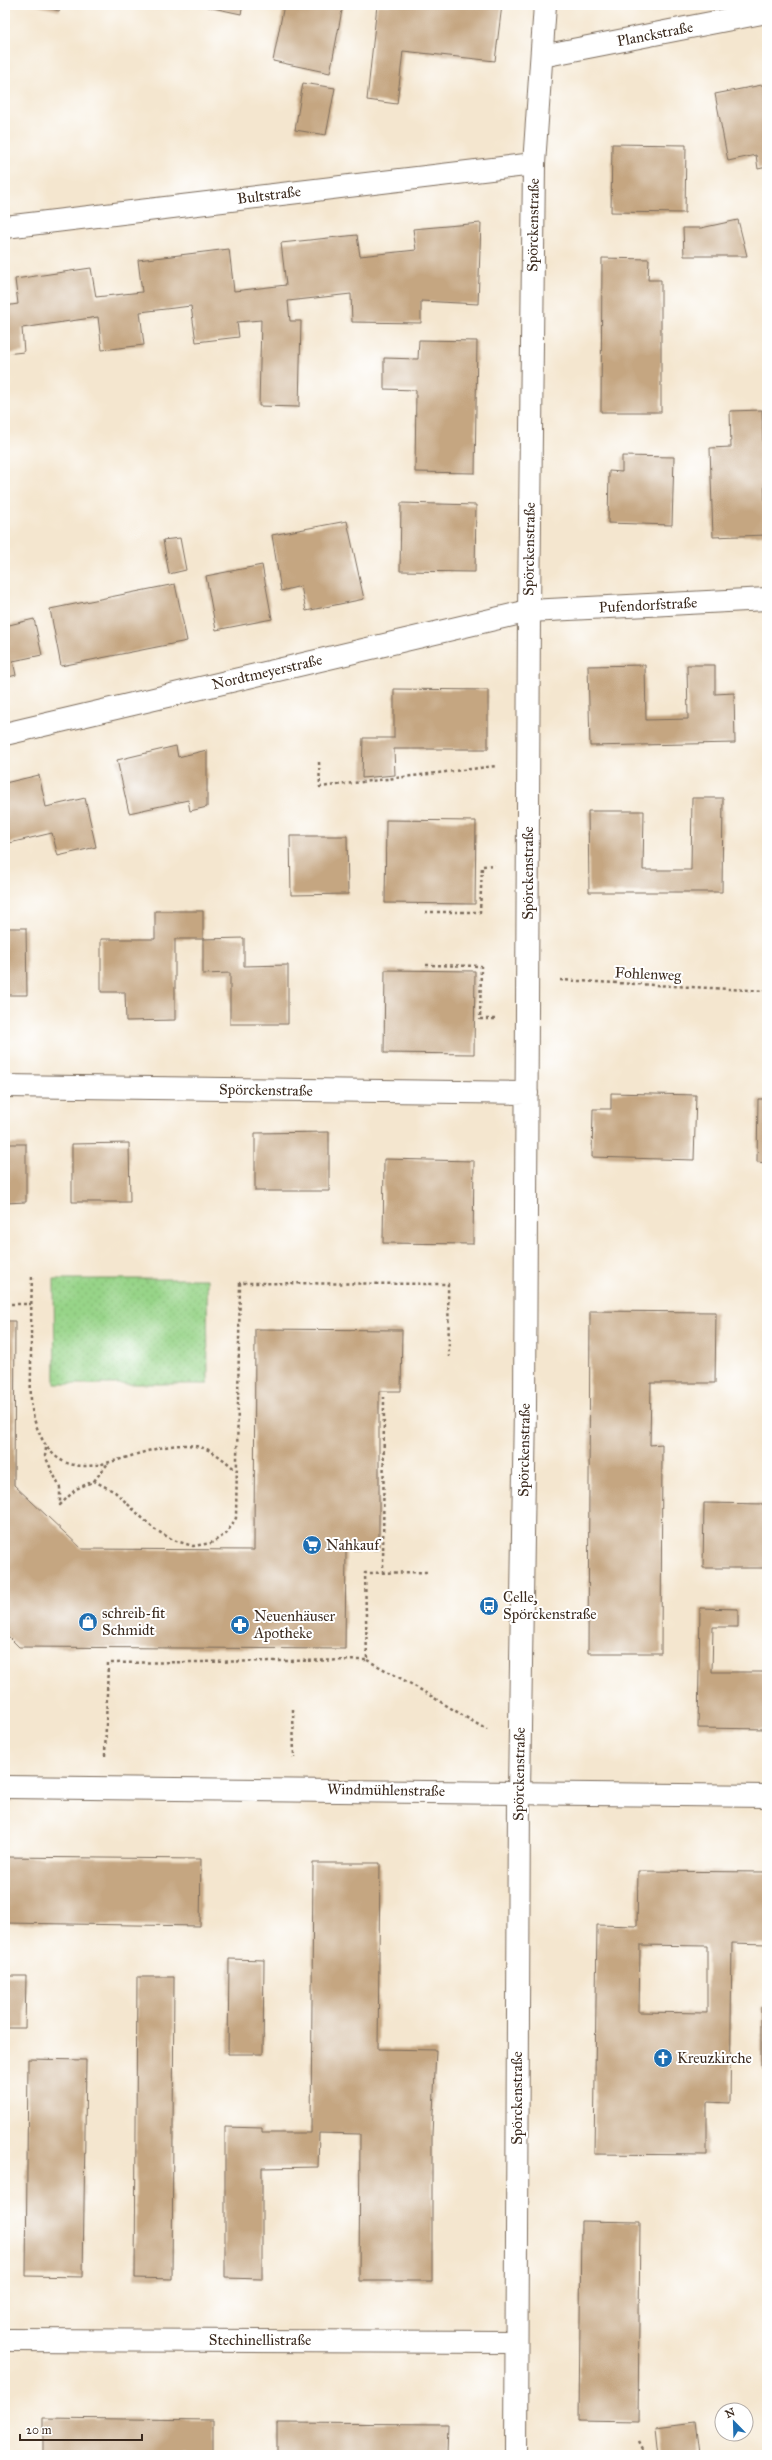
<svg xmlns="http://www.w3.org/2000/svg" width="772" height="2460" viewBox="0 0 772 2460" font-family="'IM FELL Great Primer',serif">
  <defs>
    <pattern id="park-dots" width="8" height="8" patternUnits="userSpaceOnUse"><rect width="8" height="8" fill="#97d488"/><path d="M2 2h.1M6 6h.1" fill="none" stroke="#83b675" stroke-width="1.8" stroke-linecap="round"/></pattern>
  </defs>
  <rect width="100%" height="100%" fill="#fff"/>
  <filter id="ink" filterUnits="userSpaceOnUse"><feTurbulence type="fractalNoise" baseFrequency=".025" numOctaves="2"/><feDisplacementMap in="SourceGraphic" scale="8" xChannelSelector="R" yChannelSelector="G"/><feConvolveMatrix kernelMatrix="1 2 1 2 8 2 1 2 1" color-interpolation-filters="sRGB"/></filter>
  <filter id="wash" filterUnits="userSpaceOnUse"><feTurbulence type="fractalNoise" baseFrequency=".012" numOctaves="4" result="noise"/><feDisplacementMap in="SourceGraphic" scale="16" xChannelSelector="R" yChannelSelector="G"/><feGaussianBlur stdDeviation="0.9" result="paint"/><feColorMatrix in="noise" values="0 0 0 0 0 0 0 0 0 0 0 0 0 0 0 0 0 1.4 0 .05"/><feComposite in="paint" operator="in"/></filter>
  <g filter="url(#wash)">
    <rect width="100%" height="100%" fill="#f4e6cf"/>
    <path fill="url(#park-dots)" stroke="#697f53" d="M54,1279H207L208,1384H55Z"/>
    <g id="blocks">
      <path fill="#c5a681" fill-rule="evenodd" d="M35,5H61L59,11Z
        M199,5H243L241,14Z
        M284,5H343L330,73L273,61Z
        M377,5H502L495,61L403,51L397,104L367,100Z
        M303,83L335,88L326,135L295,130Z
        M767,84V167L758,169L756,155L728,161L715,94Z
        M612,144L686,145L685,213L611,212Z
        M738,220L747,256H684L683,228H701Z
        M481,223L478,304L421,301V323L352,322L351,294L288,301L290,321H301L299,407L259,406L261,320L237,322L239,337L196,342L191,306L140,312L144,345L102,350L98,317L22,328L24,352L5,354V306L18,304L15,279L91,268L96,297L142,292L138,260L229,249L234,291L286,285L281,243L357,235L360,256L416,250L413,229Z
        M602,258L649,259L648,280H661V412H601Z
        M419,340L477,341L475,473L415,472L416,390L384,389V358L418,359Z
        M762,410L766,535L713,537L710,448L731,447L730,411Z
        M622,456L674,457L672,525L608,523L609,471L622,472Z
        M401,503L476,505L475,572L400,571Z
        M347,521L364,599L306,611L301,586L281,591L272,535Z
        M180,538L186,570L169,574L163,540Z
        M262,565L272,619L216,630L206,576Z
        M175,584L187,641L61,666L50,609Z
        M34,619L42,655L13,661L16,675L5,678V626Z
        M645,665L646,720L688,719L687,665H715V694L734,693L735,743L590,746L588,666Z
        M394,689L488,690V749H394L395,775L362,778L363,738H394Z
        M176,746L178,757L207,750V807L190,811L188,800L129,813L117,760Z
        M39,775L46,807L85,798L96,847L58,856L52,833L5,844V783Z
        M692,798H723L722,892H589L588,811H644L643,870H691Z
        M386,820L476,821L475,904L385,903Z
        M290,836H347L348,894L291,895Z
        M155,911H203V939H175V1020L126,1021L125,992H101V939H155Z
        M5,928H26L27,995H5Z
        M244,938V966L288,965V1024H230V973L203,974V939Z
        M385,970L475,971L474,1054L384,1053Z
        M611,1093L696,1095L694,1160L592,1157L593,1109H611Z
        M758,1099H767V1163L757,1162Z
        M329,1132V1191H255V1133Z
        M129,1143L130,1202H72V1144Z
        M5,1144H26V1202L5,1203Z
        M384,1159L474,1161L473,1244L383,1243Z
        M590,1311L716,1312L715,1383H651L650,1445L662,1444L661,1653H588Z
        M5,1321H15L14,1485L82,1549L254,1550L255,1329L402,1330L401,1391H379V1550H346L345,1649L19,1647L5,1633Z
        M704,1503L767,1504V1568H703Z
        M700,1608L738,1609V1627H713L712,1672H767V1729L698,1728Z
        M5,1857L201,1859L200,1926L5,1923Z
        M313,1863H380L378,2049L436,2050L432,2134V2281H359L360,2134L319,2133L318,2167L262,2168V2279L225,2278V2127L262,2128V2133H311Z
        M638,1871L767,1872V1944L732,1943L730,2103L707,2102V2155L594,2154L597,1925L637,1926ZM640,1945L707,1946V2013L639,2012Z
        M229,1959L264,1960L263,2054H228Z
        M5,1976H26L25,2028H5Z
        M137,1977H174L172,2279L135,2278Z
        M761,2007H767V2068H761Z
        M28,2059L86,2060L83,2277L26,2276Z
        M581,2221L640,2222L638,2422L579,2421Z
        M43,2418L213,2420V2455H43Z
        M695,2422L699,2455H659L656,2427Z
        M277,2423L448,2424L447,2455H277Z"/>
    </g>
  </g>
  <g filter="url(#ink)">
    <use href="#blocks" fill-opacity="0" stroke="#7c6c5c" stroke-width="1"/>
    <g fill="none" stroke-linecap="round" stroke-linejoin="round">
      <g stroke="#7c6c5c" stroke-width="24">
        <path id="street" d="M542,56L767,12
          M5,227L534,164
          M5,734L529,611L767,599
          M5,1086L527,1093
          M5,2340L515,2342
          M516,2455L519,1792L525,1407L529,611L534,164L545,5"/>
      </g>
      <g stroke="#7c6c5c" stroke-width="24">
        <path id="secondary" d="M5,1787L767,1796"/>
      </g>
      <path stroke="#7c6c5c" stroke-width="2.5" stroke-dasharray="3 3" stroke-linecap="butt" d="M319,762L320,787L496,766
        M425,912H480L482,866L495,865
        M426,965L481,966L480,1019H495
        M560,980L767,991
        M32,1277C31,1306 31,1335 31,1364C31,1383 29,1404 35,1422C65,1513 140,1432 200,1447C215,1451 225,1461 237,1471
        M5,1304H31
        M46,1448L45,1456L60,1488V1505L76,1489L94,1481L115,1492L154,1529L173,1540L193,1546L211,1543L226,1534L236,1518L240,1283L448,1284L449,1357
        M94,1481L109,1462
        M383,1573L384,1397
        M367,1660L411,1684L487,1730
        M293,1709L294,1758
        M105,1756L108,1663L367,1660L365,1573L429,1572
        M639,2441L646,2455"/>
      <use href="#street" stroke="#fff" stroke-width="22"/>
      <use href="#secondary" stroke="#fff" stroke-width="22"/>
    </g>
  </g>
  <defs>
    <g id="supermarket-disc" transform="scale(1)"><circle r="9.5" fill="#1f6fb2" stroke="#fff"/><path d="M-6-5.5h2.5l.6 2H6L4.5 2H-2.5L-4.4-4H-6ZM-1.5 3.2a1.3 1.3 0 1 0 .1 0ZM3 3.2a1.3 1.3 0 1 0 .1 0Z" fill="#fff"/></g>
    <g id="bus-disc" transform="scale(1)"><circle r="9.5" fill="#1f6fb2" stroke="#fff"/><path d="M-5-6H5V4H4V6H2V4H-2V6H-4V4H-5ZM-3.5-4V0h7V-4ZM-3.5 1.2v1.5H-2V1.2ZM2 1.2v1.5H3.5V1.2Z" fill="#fff"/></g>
    <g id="shop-disc" transform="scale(1)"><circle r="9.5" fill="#1f6fb2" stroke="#fff"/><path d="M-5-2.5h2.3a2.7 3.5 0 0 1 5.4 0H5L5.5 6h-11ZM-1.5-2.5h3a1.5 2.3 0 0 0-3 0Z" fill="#fff"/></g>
    <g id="pharmacy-disc" transform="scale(1)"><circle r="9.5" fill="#1f6fb2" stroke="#fff"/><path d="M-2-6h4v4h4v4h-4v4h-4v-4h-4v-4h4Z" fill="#fff"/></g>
    <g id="church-disc" transform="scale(1)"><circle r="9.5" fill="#1f6fb2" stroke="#fff"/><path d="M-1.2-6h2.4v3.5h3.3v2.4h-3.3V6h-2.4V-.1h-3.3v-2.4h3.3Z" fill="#fff"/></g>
  </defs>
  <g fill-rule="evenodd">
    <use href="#supermarket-disc" x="312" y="1545"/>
    <use href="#bus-disc" x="489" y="1606"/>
    <use href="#shop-disc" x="88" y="1622"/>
    <use href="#pharmacy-disc" x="240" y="1625"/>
    <use href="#church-disc" x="663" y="2058"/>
  </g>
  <g text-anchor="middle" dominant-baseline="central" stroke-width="4" stroke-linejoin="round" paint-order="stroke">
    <g font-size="15" fill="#3b2a1e" stroke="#fff">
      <text transform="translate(655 34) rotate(-11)">Planckstraße</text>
      <text transform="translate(269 195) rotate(-7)">Bultstraße</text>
      <text transform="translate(533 225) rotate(-89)">Spörckenstraße</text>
      <text transform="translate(529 549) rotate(-89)">Spörckenstraße</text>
      <text transform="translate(648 605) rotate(-3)">Pufendorfstraße</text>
      <text transform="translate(267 672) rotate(-13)">Nordtmeyerstraße</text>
      <text transform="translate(528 873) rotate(-90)">Spörckenstraße</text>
      <text transform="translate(648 974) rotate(3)">Fohlenweg</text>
      <text transform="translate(266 1090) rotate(1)">Spörckenstraße</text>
      <text transform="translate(524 1450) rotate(-89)">Spörckenstraße</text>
      <text transform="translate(519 1774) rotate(-89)">Spörckenstraße</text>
      <text transform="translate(386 1790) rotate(1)">Windmühlenstraße</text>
      <text transform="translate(517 2098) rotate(-90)">Spörckenstraße</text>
      <text x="260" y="2340">Stechinellistraße</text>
    </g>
    <g font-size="15" fill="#3b2a1e" stroke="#fff" text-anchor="start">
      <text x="326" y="1545">Nahkauf</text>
      <text x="503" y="1597">Celle,<tspan x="503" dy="17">Spörckenstraße</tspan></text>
      <text x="102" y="1613">schreib-fit<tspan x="102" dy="17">Schmidt</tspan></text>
      <text x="254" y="1616">Neuenhäuser<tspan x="254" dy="17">Apotheke</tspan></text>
      <text x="677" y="2058">Kreuzkirche</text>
    </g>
  </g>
  <rect width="772" height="2460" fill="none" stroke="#fff" stroke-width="20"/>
  <g transform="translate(734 2422) rotate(337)"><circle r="19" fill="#ffffff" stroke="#b1aaa5"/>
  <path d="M0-3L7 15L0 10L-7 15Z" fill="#1f6fb2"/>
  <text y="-6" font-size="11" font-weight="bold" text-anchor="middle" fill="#3b2a1e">N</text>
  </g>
  <path d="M20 2434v6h122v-6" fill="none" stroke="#3b2a1e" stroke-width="2"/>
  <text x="26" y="2434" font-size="12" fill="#3b2a1e" stroke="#ffffff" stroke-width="3" paint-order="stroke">20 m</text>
</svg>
